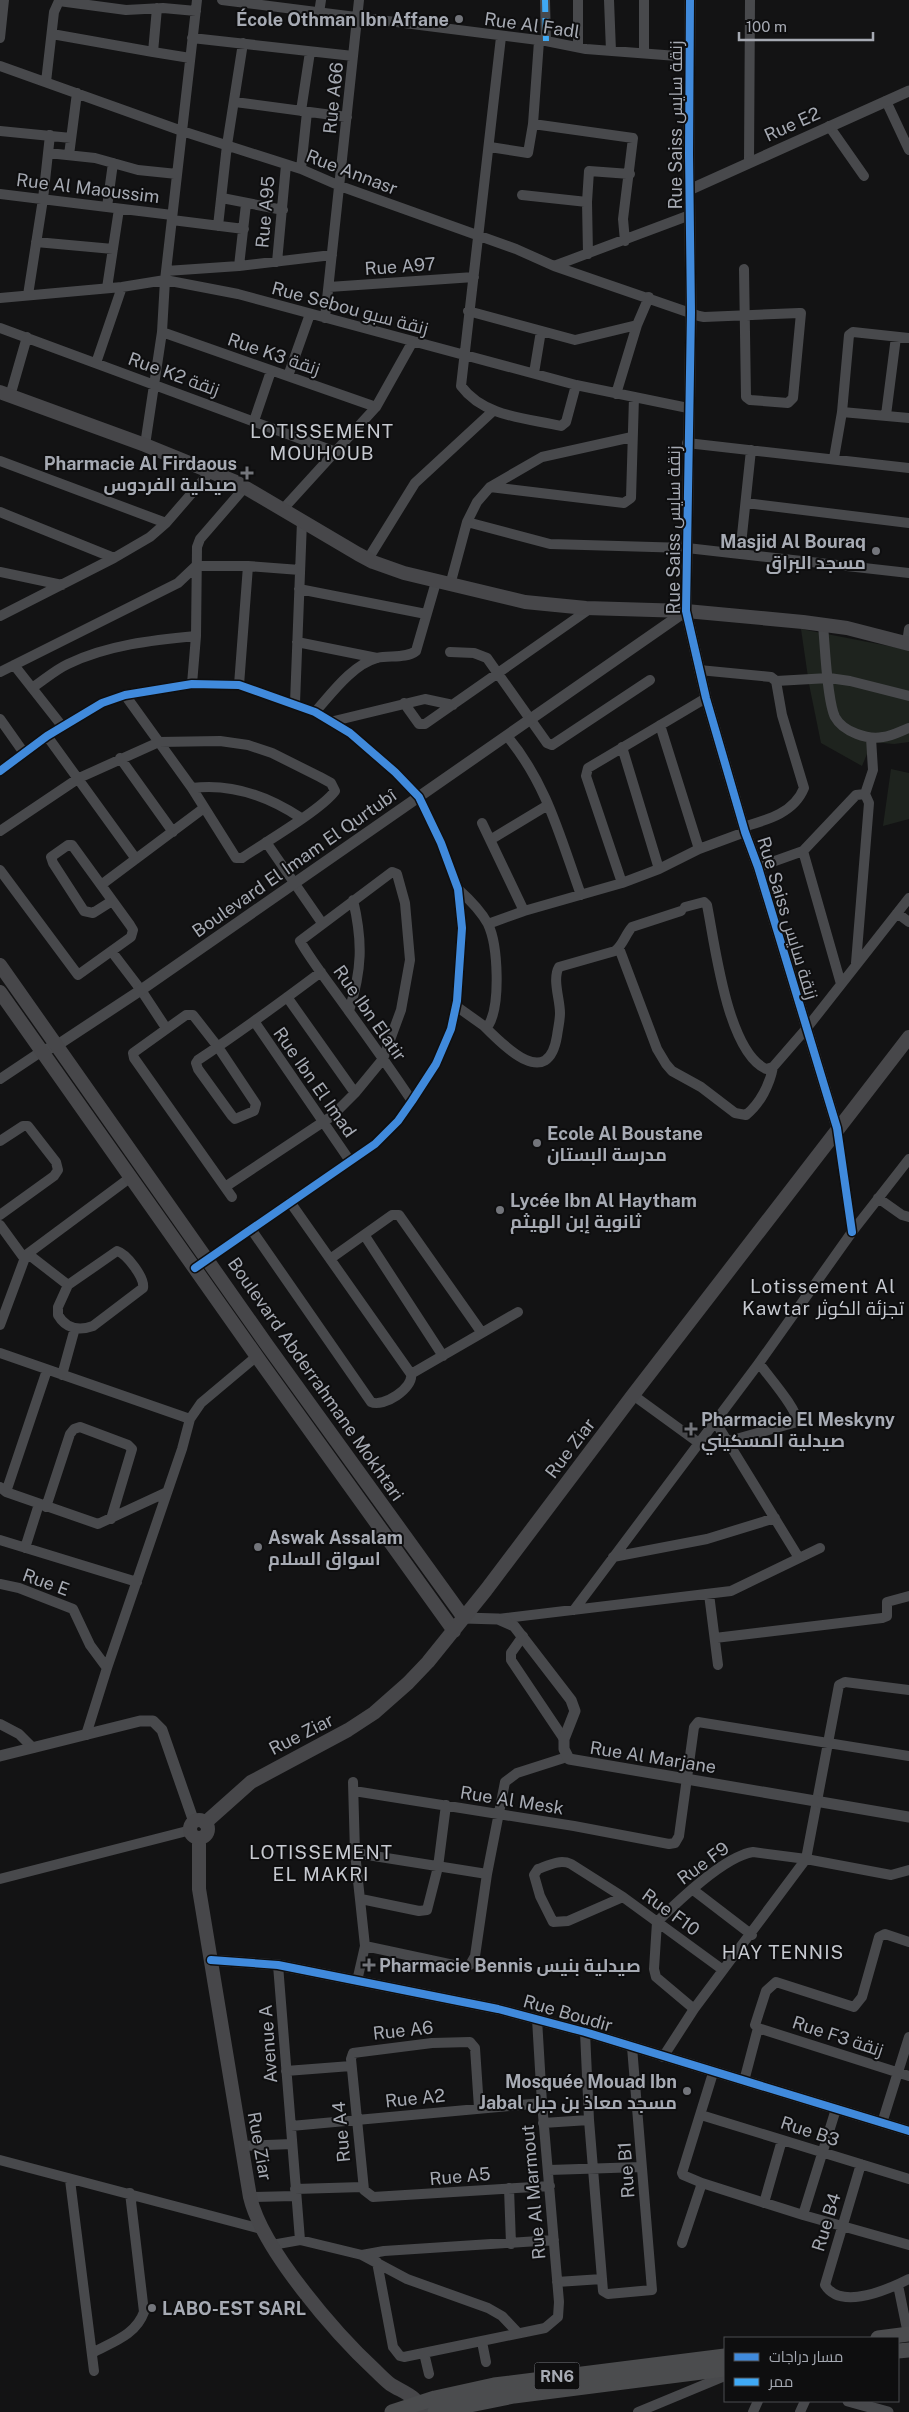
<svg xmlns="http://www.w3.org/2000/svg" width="909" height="2412" viewBox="0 0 909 2412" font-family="'Public Sans',Cairo,sans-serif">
  <rect width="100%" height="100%" fill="#131314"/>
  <path fill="#1e231e" d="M801,629L909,650V742L894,744L872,742L862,766L821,743L809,684Z
    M891,769L909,773V819L883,826Z"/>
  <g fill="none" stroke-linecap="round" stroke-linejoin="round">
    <path stroke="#48494c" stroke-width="10" d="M222,0L546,41L586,49L690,57
      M545,0L546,41
      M578,0V47
      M609,0L611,51
      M644,0V53
      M157,8L153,52L190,58
      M319,13L321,0
      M52,34L153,52
      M501,37L461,386C484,417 526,418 561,426L566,422L576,385
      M0,38L4,0
      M192,38L353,56
      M0,66L182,131L301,169L340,186L516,249L554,266L699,316L704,317L799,313H801L793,398L788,403L750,400L746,397L744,269
      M46,82L54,12L59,1L126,10L163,8L196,11
      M886,101L909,150
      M235,102L347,117
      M301,111L310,52
      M533,124L633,138L623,219L625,241
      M829,126L864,176
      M0,131L71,138
      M490,147L528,153L533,124L539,41
      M48,153L95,158L138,170L177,174
      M69,155L77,93
      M749,162L750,0
      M301,169L307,112
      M0,194L172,215
      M522,195L587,202
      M222,198L283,210
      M107,207L113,163
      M172,220L244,229
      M218,226L227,145L243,43
      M36,242L113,249
      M588,254L587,202L589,171L630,174
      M277,262L286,165
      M239,266L246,204
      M554,266L690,215
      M166,271L239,266L332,255
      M329,287L474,277
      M107,288L119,209
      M28,295L43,199L50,135
      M0,298L122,287L165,280L238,294L576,385L688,408
      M468,311L575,340L637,325
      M325,318L359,0
      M0,328L336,452
      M162,332L376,407
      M96,363L122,287
      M534,373L541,331
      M288,376L310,314
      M616,394L637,325L649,297
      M10,396L27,337
      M842,412L909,418
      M886,415L896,337
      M254,421L271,371
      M687,443L909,468
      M145,445L162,332L165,280L197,0
      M834,458L842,412L849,335L853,332L909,338
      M0,461L166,523
      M490,487L624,503L631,498L634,397
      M746,503L909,523
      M283,509L376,407L413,341
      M0,512L114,558
      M467,522L550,544L687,548L909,573
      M740,554L751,450
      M368,559L415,483L493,411
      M0,572L62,585
      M450,585L467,522L477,502L490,487L542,457L632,437
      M299,589L426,614
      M0,616L114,558L150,537L166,523L211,471
      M823,625C825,646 827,700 835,717C843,732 868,740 883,737C892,736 901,731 909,728
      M297,642L377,658
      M907,643L909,629
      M450,652L474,653L487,658L547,743L552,745L650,680
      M14,665L62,726
      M699,670L771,677L776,681L829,678L850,681L909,696
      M0,672L178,583L196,566H248L300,570
      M192,684L196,636L197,547L200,539L245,487
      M239,685L248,566
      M32,688C44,680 55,670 68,664C107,645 153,640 196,636
      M295,703L302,521
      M404,703L419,724H425L591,608
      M315,712C332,693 352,665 377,658C389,655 406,659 416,651L436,582
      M0,719L24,753
      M334,721L425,699L453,705
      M660,725L699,849
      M47,736L136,859
      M507,736C547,784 560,837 581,895
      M622,747L659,869
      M120,758L173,832
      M0,771L47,736L102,703L125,695L192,684L239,685L315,712L350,733L395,772L419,797L441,843L458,889L462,928L457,1001L451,1029L436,1064L412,1101L398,1121L375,1144L195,1268
      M192,788C232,783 268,796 301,818
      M482,823L524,911
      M743,827C767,820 794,813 804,788L782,715L776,681
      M0,831L79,778L159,742L220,741L248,745L272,753L320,777L331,783L335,791C321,810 264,843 242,858H236L192,788L125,695
      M490,840L548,805
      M266,842L322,923
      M803,851L841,984
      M758,867L803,851L856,795L865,794
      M0,870L78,975L131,937L133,930L130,925L72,845H68L51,857L53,863L84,911L93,913L112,901
      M622,883L586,776L588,768L706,698
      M101,885L204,808
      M685,907L704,902L707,905C715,944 727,1051 766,1069L773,1067L806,1029L909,898
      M897,913L909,922
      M488,924L524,911L622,883L659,869L699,849L745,832
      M619,948L657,1049L666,1064L672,1071L701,1087L735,1113L746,1115C760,1104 770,1084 773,1067
      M112,952L141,990L166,1028
      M856,963L869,803L865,794L873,770L871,738
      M287,997L355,1093
      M456,1006L484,1026H488C501,1006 498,945 488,924C481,911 468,898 458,889
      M349,1011C362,970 363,942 353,900
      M254,1021L350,1161
      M484,1026C505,1047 548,1091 557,1036C558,1028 560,1021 560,1013C560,999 552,979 559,967L615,951C623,945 625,935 632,927L681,911
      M0,1079L42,1051
      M837,1128L852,1232
      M0,1141L23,1126H28L56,1162L58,1170L54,1176L0,1215
      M225,1187L332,1116L355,1093L383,1059L401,1010L410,960L405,903L397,874L392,872L300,941C314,965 332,987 348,1010C370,1040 391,1070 412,1101
      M232,1197L134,1058L133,1053L186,1015H193L218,1047L256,1104L254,1111L235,1119L232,1116L198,1069L196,1063L198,1060C240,1032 281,1002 321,972
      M878,1198L902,1215L909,1217
      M0,1225L24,1258
      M251,1229L371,1402C383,1408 414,1388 411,1374L290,1202
      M365,1236L443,1356
      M117,1251C127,1254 145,1278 143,1288L93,1326C79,1331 66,1329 58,1315V1307L68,1285Z
      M28,1254L68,1285
      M330,1259L392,1215H399L482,1333
      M0,1325L26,1255L131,1177
      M0,1353L190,1419
      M411,1374L518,1312
      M62,1375L75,1328
      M633,1395L699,1443
      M715,1421L799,1558
      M729,1441L797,1422C798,1409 767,1375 759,1363
      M0,1487L6,1492L98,1524L167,1492
      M6,1492L47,1370
      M46,1507L70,1434L74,1429L80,1427L128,1445L132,1449L111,1519
      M0,1540L137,1582
      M25,1548L39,1504
      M613,1557L707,1539L775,1518
      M0,1584L19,1588L73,1609L90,1645L107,1668
      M709,1594L718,1665
      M574,1610L759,1363L852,1232L909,1159
      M498,1619L731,1591L820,1548
      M523,1636L511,1653V1660L564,1739
      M715,1638L882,1618L887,1616V1602L909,1596
      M0,1724L19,1734L33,1748
      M86,1735L107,1668L182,1449L190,1419L201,1403L257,1356
      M353,1782L355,1853L365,1946L357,1981
      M354,1791L574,1826L669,1844L675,1843L679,1836L694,1727L698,1722L909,1756
      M355,1853L487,1874
      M0,1879L191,1830
      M692,1889L752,1935
      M623,1897L568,1921L553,1922L540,1896L534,1875L538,1869C549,1865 560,1859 571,1864L623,1897L723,1970
      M361,1899L419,1911L427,1910L438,1867L446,1805
      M909,1942L885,1934L879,1937L862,1997L854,2007L776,1982L766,1991L755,2025L758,2028L909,2076
      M365,1946L463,1967L470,1965L475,1956L487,1874L505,1782L517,1773L567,1757
      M278,1965L300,2240
      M694,2009L656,1977L654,1969L657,1922C677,1902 725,1856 753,1852L806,1859L891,1875L909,1870
      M585,2032L589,2120L603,2291L608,2294L652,2290L632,2047
      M663,2057L694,2009L806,1859L839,1685L845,1682L909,1690
      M286,2071L351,2066
      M713,2073L682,2173L683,2175L702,2183L803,2215L909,2245
      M744,2081L758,2028
      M479,2108L475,2048L470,2042L432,2043L353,2053L351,2059L364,2190L373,2197L550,2186
      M701,2115L909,2179
      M543,2123L589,2120
      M882,2123L909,2037
      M291,2126L542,2103
      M241,2146L292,2144
      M0,2160L261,2229
      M861,2164L825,2285C841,2311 889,2289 909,2279
      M549,2170L641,2167
      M70,2180L94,2371
      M509,2188L511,2244
      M295,2189L363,2187
      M250,2197L295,2196
      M764,2203L782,2140
      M803,2215L836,2109
      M682,2243L702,2183
      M272,2245L300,2240L362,2255L407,2279L488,2308L502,2316L518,2333
      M362,2255L384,2251L554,2240
      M377,2262L393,2347L400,2356L404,2357L545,2328L558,2317L559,2302L542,2103L537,2019
      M557,2282L602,2279
      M898,2285L908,2334
      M482,2342L486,2362
      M92,2353C112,2342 136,2335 144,2312L130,2193
      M424,2353L429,2374
      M638,2412L725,2376
      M753,2412L758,2401
      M800,2412L805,2401"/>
    <path stroke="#48494c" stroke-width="11" d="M690,0L689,154L691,312L686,611L706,698L745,832L758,867L837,1128
      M689,190L909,91
      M42,1051L56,1046L141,990L686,611
      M464,1618L498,1619L514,1626L571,1700L575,1711L564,1739V1749L569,1759L909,1817
      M0,1756L140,1721H153L162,1730L194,1822
      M211,1960L278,1965L498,2009L585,2032L909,2131
      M848,2401L888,2412"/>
    <path stroke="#47474a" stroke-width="14" d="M0,392L145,445L236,482L358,554L373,562L404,573L525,602L586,608L686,611L803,622L847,628L909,644
      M0,965L267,1345L464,1618
      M0,992L260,1361L454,1631
      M190 1829a9 9 0 1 1 18 0a9 9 0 1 1-18 0Z
      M205,1823L251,1782L348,1730L374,1713L408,1683L428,1662L486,1590L633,1395L909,1037
      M199,1838V1889L250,2197C262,2249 336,2334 376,2371C380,2375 385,2380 390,2384C404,2393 416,2395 424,2412"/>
    <path stroke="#4b4c4e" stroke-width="15" d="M878,2338L909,2334
      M898,2351L909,2350
      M392,2412L435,2398L494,2385L725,2356
      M435,2412L514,2396L725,2369"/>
    <path stroke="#3fa9f5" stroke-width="6" stroke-dasharray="12 6" stroke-linecap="butt" d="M545,0L546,41"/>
    <g stroke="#0e0e0f" stroke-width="11">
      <path id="cycleway" d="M690,0L689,154L691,312L686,611L706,698L745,832L758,867L837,1128L852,1232
        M0,771L47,736L102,703L125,695L192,684L239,685L315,712L350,733L395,772L419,797L441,843L458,889L462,928L457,1001L451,1029L436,1064L412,1101L398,1121L375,1144L195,1268
        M211,1960L278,1965L498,2009L585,2032L909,2131"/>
    </g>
    <use href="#cycleway" stroke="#408adc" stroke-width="8"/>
  </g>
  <g fill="#73757b" stroke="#0e0e0f" stroke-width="2">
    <circle cx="459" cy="19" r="5"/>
    <path d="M244.5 465.5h5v5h5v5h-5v5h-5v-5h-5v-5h5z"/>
    <circle cx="876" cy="551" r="5"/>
    <circle cx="537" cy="1143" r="5"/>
    <circle cx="500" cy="1210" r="5"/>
    <path d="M688.5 1421.5h5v5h5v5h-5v5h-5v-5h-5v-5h5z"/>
    <circle cx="258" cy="1547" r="5"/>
    <path d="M366.5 1957.5h5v5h5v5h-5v5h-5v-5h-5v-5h5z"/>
    <circle cx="687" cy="2091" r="5"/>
    <circle cx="152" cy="2308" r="5"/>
  </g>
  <g text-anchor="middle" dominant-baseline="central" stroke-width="4" stroke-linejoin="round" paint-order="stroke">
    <rect fill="#0e0e0f" stroke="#787b82" stroke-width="1" x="534.5" y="2362.5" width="45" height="27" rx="4"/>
    <g font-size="16" font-weight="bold" fill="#a6aab3">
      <text x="557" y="2376">RN6</text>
    </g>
    <g font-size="18" font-weight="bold" fill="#a6aab3" stroke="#0e0e0f" text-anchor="start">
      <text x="449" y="19" text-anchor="end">École Othman Ibn Affane</text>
      <text x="237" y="463" text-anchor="end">Pharmacie Al Firdaous<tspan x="237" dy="21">صيدلية الفردوس</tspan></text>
      <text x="866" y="541" text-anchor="end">Masjid Al Bouraq<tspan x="866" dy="21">مسجد البراق</tspan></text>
      <text x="547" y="1133">Ecole Al Boustane<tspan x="547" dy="21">مدرسة البستان</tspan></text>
      <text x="510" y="1200">Lycée Ibn Al Haytham<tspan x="510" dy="21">ثانوية إبن الهيثم</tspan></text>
      <text x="701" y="1419">Pharmacie El Meskyny<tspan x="701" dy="21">صيدلية المسكيني</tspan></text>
      <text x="268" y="1537">Aswak Assalam<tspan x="268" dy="21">اسواق السلام</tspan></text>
      <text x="379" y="1965">Pharmacie Bennis صيدلية بنيس</text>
      <text x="677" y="2081" text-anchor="end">Mosquée Mouad Ibn<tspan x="677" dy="21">Jabal مسجد معاذ بن جبل</tspan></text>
      <text x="162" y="2308">LABO-EST SARL</text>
    </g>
    <g font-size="18" fill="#a6aab3" stroke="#0e0e0f">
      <text transform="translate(532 25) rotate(8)">Rue Al Fadl</text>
      <text transform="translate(333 98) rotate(-84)">Rue A66</text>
      <text transform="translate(792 124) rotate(-24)">Rue E2</text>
      <text transform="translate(675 125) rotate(-90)">Rue Saiss زنقة سايس</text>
      <text transform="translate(352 172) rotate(21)">Rue Annasr</text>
      <text transform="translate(88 188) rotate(7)">Rue Al Maoussim</text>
      <text transform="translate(265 212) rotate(-85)">Rue A95</text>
      <text transform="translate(400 266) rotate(-4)">Rue A97</text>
      <text transform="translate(350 308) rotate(15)">Rue Sebou زنقة سبو</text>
      <text transform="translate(274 354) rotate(19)">Rue K3 زنقة</text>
      <text transform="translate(174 374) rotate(20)">Rue K2 زنقة</text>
      <text transform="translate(673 530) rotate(-90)">Rue Saiss زنقة سايس</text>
      <text transform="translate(294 863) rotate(-35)">Boulevard El Imam El Qurtubî</text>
      <text transform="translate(788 918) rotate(73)">Rue Saiss زنقة سايس</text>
      <text transform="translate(370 1013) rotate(55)">Rue Ibn Elatir</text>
      <text transform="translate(315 1082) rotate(55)">Rue Ibn El Imad</text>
      <text transform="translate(316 1379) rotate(55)">Boulevard Abderrahmane Mokhtari</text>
      <text transform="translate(570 1448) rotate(-53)">Rue Ziar</text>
      <text transform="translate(46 1582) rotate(20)">Rue E</text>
      <text transform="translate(301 1734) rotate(-27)">Rue Ziar</text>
      <text transform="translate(653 1757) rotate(9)">Rue Al Marjane</text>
      <text transform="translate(512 1800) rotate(9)">Rue Al Mesk</text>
      <text transform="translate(703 1863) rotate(-36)">Rue F9</text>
      <text transform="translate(671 1912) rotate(36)">Rue F10</text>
      <text transform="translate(568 2013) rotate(16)">Rue Boudir</text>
      <text transform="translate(403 2030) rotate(-6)">Rue A6</text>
      <text transform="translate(838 2036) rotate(18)">Rue F3 زنقة</text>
      <text transform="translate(268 2044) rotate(-94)">Avenue A</text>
      <text transform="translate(415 2098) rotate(-6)">Rue A2</text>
      <text transform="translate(810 2131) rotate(18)">Rue B3</text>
      <text transform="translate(341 2132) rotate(-95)">Rue A4</text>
      <text transform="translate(260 2146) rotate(80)">Rue Ziar</text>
      <text transform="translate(626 2170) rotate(-94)">Rue B1</text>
      <text transform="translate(460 2176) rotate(-5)">Rue A5</text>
      <text transform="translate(533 2192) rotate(-95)">Rue Al Marmout</text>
      <text transform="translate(826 2222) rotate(-73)">Rue B4</text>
    </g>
    <g font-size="19" letter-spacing="1" fill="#c6c9d0" stroke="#0e0e0f">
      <text x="322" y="431">LOTISSEMENT<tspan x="322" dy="22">MOUHOUB</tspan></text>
      <text x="823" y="1286">Lotissement Al<tspan x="823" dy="22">Kawtar تجزئة الكوثر</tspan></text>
      <text x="321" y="1852">LOTISSEMENT<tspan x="321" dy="22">EL MAKRI</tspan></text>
      <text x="783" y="1952">HAY TENNIS</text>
    </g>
  </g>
  <rect x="724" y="2337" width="175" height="65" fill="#0e0e0f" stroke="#4b4c51"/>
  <rect x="734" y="2353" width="25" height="8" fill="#408adc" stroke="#4b4c51"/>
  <text x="769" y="2362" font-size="15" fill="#a6aab3">مسار دراجات</text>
  <rect x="734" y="2378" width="25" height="8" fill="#3fa9f5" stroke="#4b4c51"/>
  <text x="769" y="2387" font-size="15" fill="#a6aab3">ممر</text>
  <path d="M739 32v8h134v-8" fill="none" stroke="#a6aab3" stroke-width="2.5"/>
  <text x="746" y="32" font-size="15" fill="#a6aab3" stroke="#0e0e0f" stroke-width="4" paint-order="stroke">100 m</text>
</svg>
